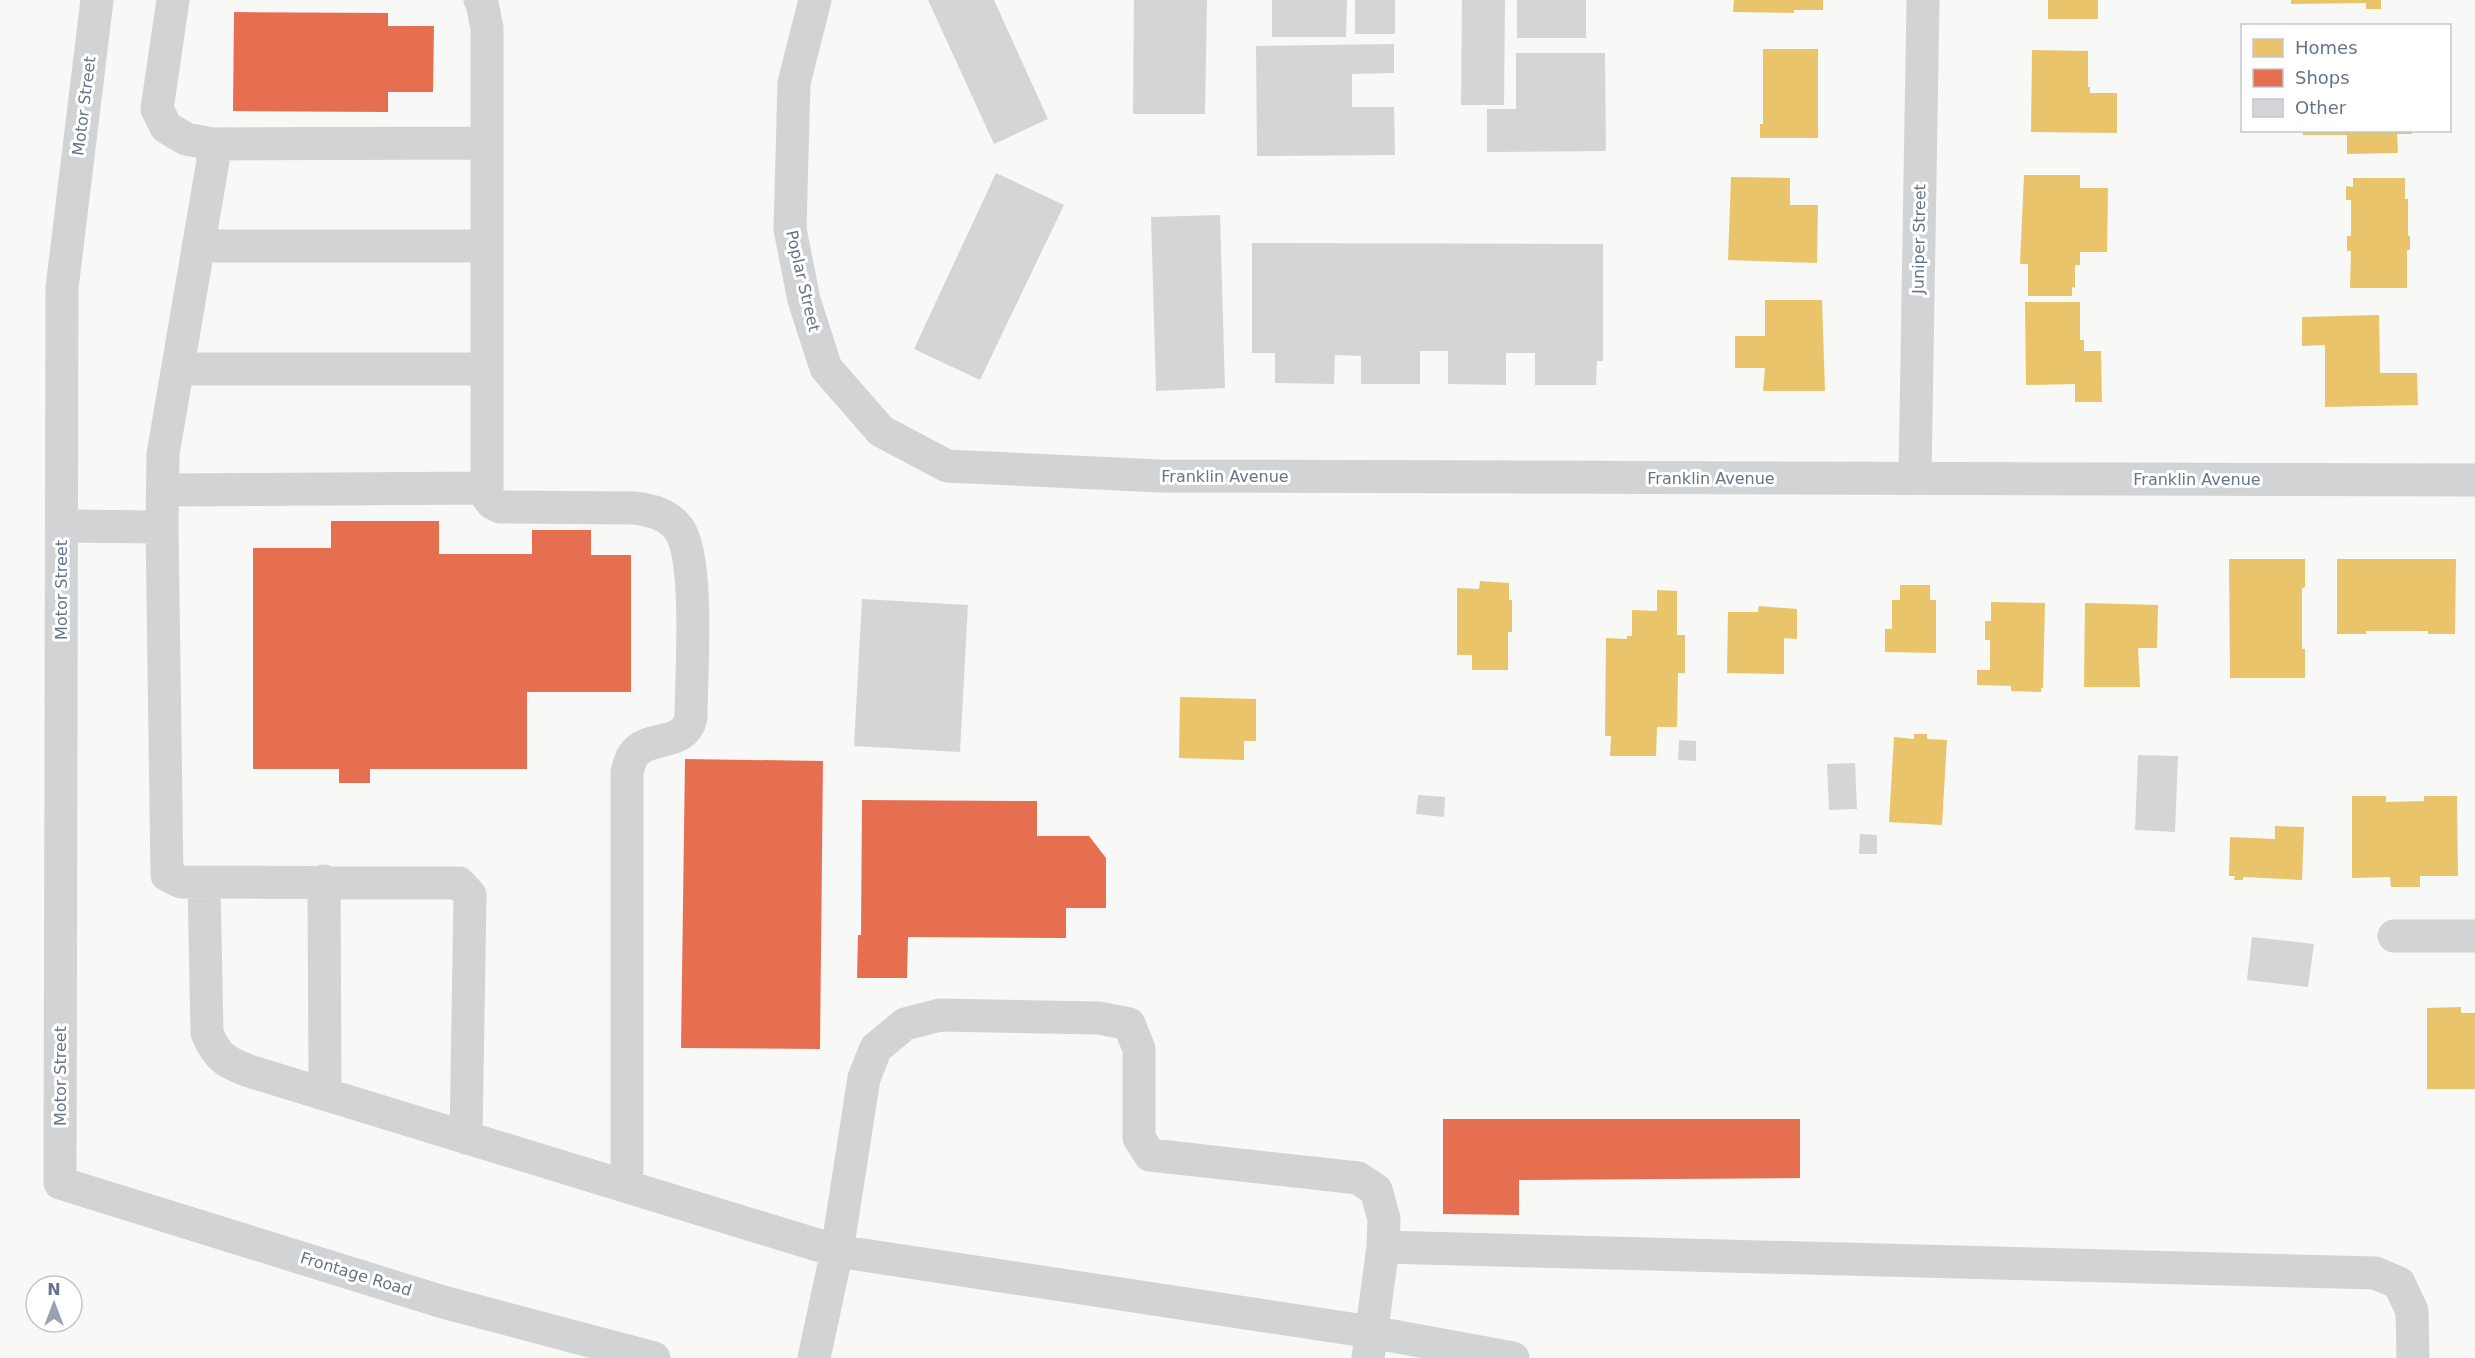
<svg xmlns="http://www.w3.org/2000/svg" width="2475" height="1358" viewBox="0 0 2475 1358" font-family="'DejaVu Sans',sans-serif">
  <rect width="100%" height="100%" fill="#f8f8f7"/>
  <path fill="#e9c46a" d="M1734,0H1823V10H1794V13L1733,12Z
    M2048,0H2098V19H2048Z
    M2291,0H2381V9H2366V3L2291,4Z
    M1763,49H1818V138H1760V124H1763Z
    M2032,50L2088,51V87H2090V93H2117V133L2031,132Z
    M2303,130H2412V134H2397L2398,153L2347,154V135H2303Z
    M2024,175H2080V188H2108L2107,252H2080V265H2075V288L2072,287V296H2028V264H2020Z
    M1731,177L1790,178V205H1818L1817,263L1728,260Z
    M2353,178H2405V199H2408V236H2410V250H2407V288H2350L2351,251H2347V236H2351V200H2346V186L2353,187Z
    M1765,300H1822L1825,391H1763L1765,368H1735V336H1765Z
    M2025,302H2080V340H2084V351H2101L2102,402H2075V384L2026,385Z
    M2379,315L2380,373H2417L2418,405L2325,407V345L2302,346V317Z
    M2229,559H2305V587L2302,588V649H2305V678H2230Z
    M2337,559H2456L2455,634H2428V631H2366V634H2337Z
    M1480,581L1509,583V600H1512V632H1508V670H1472V655H1457V588L1479,589Z
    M1900,585H1930V600H1936V653L1885,652V629H1892V600H1900Z
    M1657,590L1677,591V635H1685V673H1678L1677,727H1657L1656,756H1610L1611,736H1605L1606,638L1627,639V636H1632V610L1657,611Z
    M1991,602L2045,603L2043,688H2041V692L2011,691V686L1977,685V670H1990V640H1985V621H1991Z
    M2085,603L2158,605L2157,648H2138L2140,687H2084Z
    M1759,606L1797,609V639L1784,638V674L1727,673L1728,612H1758Z
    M1180,697L1256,699V741H1244V760L1179,758Z
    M1914,734H1927V739L1947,740L1942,825L1889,822L1894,737L1914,739Z
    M2352,796H2386V802L2424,801V796H2457L2458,876H2420V887H2391L2390,877L2352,878Z
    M2275,826L2304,827L2302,880L2243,877V880H2234L2235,876H2229L2230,837L2275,839Z
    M2461,1007V1013H2475V1089H2427V1008Z"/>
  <path fill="#e76f51" d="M234,12L388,13V26H434L433,92H388V112L233,111Z
    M331,521H439V554H532V530H591V555H631V692H527V769H370V783H339V769H253V548H331Z
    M685,759L823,761L820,1049L681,1048Z
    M862,800L1037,801V836H1089L1106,858V908H1066V938L908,937L907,978H857L858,935H861Z
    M1443,1119H1800V1178L1519,1180V1215L1443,1214Z"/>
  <path fill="#d4d5d6" d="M928,0H994L1048,119L994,144Z
    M1134,0H1207L1205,114H1133Z
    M1272,0H1347L1346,37H1272Z
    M1355,0H1395V34H1355Z
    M1462,0H1505L1504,105H1461Z
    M1517,0H1586V38H1517Z
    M1394,44V73L1352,74V107H1394L1395,155L1257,156L1256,46Z
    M1516,53H1605L1606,151L1487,152V109H1516Z
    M996,173L1064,205L980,380L914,349Z
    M1220,215L1225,388L1156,391L1151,217Z
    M1252,243L1603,244V361H1597L1596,385H1535V353H1506V385L1448,384V351H1420V384H1361V356L1335,355L1334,384L1275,383V353H1252Z
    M862,599L968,605L960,752L854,746Z
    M1679,740L1696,741V761L1678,760Z
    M2138,755L2178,756L2175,832L2135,830Z
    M1855,763L1857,809L1829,810L1827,764Z
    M1418,795L1445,797L1444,817L1416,814Z
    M1860,834L1877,835V854H1859Z
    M2252,937L2314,944L2308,987L2247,980Z"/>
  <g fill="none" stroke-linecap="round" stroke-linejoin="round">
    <path stroke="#d2d3d4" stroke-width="33" d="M97,0L62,288L60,1183L443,1302L654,1358
      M173,0L157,109L166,127L186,139L212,144L213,161L163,454L162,527L167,875L181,882L459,883L470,895L466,1138
      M480,0L482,3L487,28V496L492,503L500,507L634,508C651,510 668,514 679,529C700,560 691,677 691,718C684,748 649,734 634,754C630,758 629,767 627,772V1172L621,1185
      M815,0L794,83L790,229L804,300L826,368L881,431L947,466L1160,476L2475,480
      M212,144L487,143
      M198,246H487
      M179,362L193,369H487
      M1915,478L1923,0
      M163,490L487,488
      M62,526L162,527
      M204,882L207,1033C217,1057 225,1062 249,1071L837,1251L1371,1332L1513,1358
      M2394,936H2475
      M320,1093L325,1084L324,881
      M1383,1247L2375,1273L2399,1283L2412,1311L2413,1358
      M814,1358L837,1251L864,1078L876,1048L905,1024L940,1015L1099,1018L1129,1024L1139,1049V1138L1150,1155L1358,1178L1376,1190L1384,1219L1383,1247L1368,1358"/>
  </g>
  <g text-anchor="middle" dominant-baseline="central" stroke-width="6" stroke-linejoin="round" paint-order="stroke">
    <g font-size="16" fill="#65748a" stroke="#fff">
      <text transform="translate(84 106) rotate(-83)">Motor Street</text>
      <text transform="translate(1919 239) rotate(-89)">Juniper Street</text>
      <text transform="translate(803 281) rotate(77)">Poplar Street</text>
      <text x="1225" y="476">Franklin Avenue</text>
      <text x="1711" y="478">Franklin Avenue</text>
      <text x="2197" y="479">Franklin Avenue</text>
      <text transform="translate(61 590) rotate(-90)">Motor Street</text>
      <text transform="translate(60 1076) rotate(-90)">Motor Street</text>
      <text transform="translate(356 1274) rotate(17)">Frontage Road</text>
    </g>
  </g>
  <rect x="2241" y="24" width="210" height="108" fill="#ffffff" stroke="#c1c7d0" stroke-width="1.5"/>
  <rect x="2253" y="39" width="30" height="18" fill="#e9c46a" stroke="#c1c7d0" stroke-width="1.5"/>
  <text x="2295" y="54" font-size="18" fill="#65748a">Homes</text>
  <rect x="2253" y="69" width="30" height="18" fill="#e76f51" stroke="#c1c7d0" stroke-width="1.5"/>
  <text x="2295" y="84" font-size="18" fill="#65748a">Shops</text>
  <rect x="2253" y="99" width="30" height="18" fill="#d4d5d6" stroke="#c1c7d0" stroke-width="1.5"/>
  <text x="2295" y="114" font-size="18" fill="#65748a">Other</text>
  <g transform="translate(54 1304)"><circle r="28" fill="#ffffff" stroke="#c1c7d0" stroke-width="1.5"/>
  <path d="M0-4.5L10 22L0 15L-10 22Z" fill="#98a2b0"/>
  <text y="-9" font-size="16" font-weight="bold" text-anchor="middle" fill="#65748a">N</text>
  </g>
</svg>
